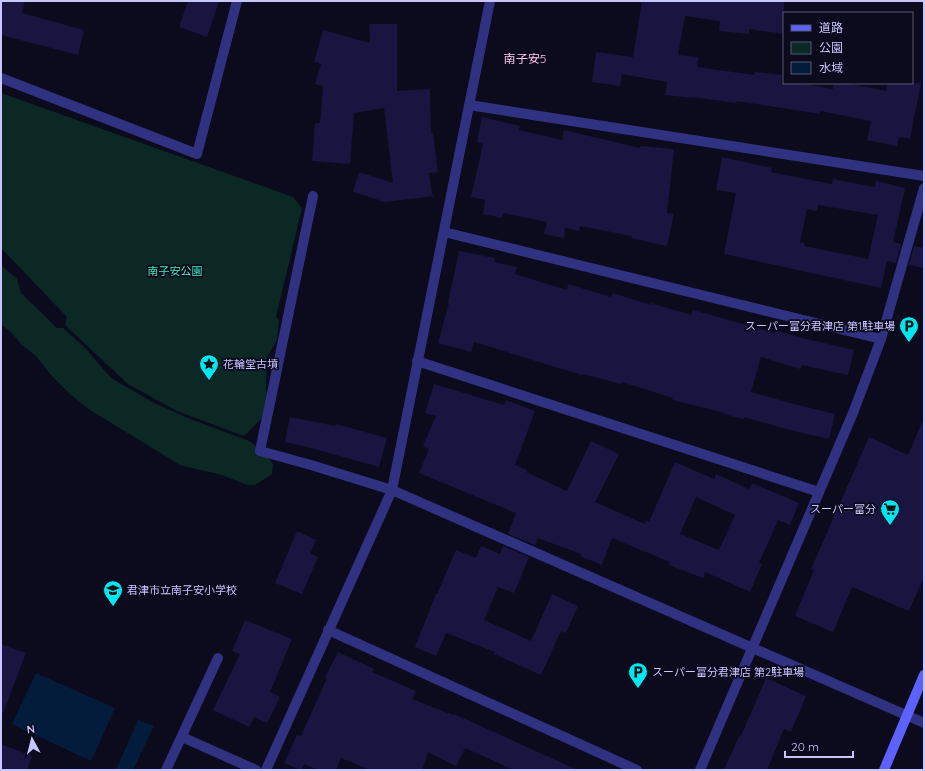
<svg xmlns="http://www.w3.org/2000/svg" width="925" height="771" viewBox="0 0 925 771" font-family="Quicksand,'Noto Sans JP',sans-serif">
  <rect width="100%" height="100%" fill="#0c0a1d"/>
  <path fill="#0c2825" d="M1,93L293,197L302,208L276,317L279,320L277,340L267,357L266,391L268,402L264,416L244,436L177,411L128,384L65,325L67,317L1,248Z
    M1,265L17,279L21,293L57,328H63L85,348L111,378L154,403L190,419L249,441L264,452L273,464L272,474L255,485H247L222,475L180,465L90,410L71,395L51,375L36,356L21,344L12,333L1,324Z"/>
  <path fill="#041c3c" d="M36,673L115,708L91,761L12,724Z
    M138,720L154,726L133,770H116Z"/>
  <path fill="#1a1440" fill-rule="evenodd" d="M1,1H25L22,13L84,30L78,55L1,35Z
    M188,1H219L207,37L179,27Z
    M642,1H784V34L749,29V34L719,31L720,21L685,16L678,55L698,57L697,67L754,75L755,72L782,75L781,83H799L833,89L834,83H846L886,91L888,83H921L910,139L899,137L897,146L867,140L871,121L820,111V114L737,101L736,103L693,97V98L665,95L667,82L622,74L620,86L592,82L596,52L633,57Z
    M369,24H397V91L430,89L431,133H433L438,172L429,173L432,195L435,196L385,202L353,192L359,172L393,183L384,108L354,113L350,164L312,161L315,123H320L323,86L315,84L321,64L314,62L323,30L370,43Z
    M482,117L520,126L519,130L562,140L564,130L640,148L641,146L674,149L667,213L674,214L667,246L631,238L632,236L580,226L579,231L565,228L564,238L544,234L547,222L503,213L502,218L483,214L485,200L471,197L483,144L477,142Z
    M722,157L772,168L771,172L832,184L833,179L875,187L876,181L905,188L893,242L901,244L896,263L887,261L881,288L724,254L736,193L716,190ZM818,205L878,215L868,259L804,246L805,243L800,242L807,209L817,211Z
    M914,246L924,248V268L909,265Z
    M459,251L495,258L494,262L517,267L515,274L567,290L568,284L611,297L613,293L651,305V303L691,315L693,310L775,333V330L802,338L854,350L848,375L802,365L800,369L761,357L751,392L790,403L835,414L829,439L790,430L744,417L743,419L724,414L725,413L672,400L673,398L622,382L621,384L583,374L582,375L474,342L471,352L438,343L449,303H448Z
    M434,384L504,405L506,400L535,411L515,465L527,470L526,472L567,491L591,441L619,454L595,502L645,524L646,520L649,522L675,462L714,479L716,474L749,489L752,483L799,503L790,525L778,520L759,563L762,564L750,592L705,572L703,578L669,565L670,562L612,538L602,565L580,556L581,554L538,538L535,545L508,534L516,513L419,473L429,449L423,446L436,416L425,413ZM696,497L735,515L719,550L680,534Z
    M290,417L335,426L336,424L387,438L379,467L311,448L285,442Z
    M924,418V577L909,611L852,587L833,632L795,616L814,570L811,569L869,437L908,455Z
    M297,531L316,540L310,554L318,557L302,594L275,583Z
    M481,546L500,554L503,546L529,557L514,593L498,587L484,620L531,641L552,594L578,606L566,633L561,631L541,675L494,654L495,652L446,633L436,656L415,647L436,594H437L456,550L476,558Z
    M245,620L292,639L270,692L280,697L267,723L254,717L249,727L213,710L240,654L232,651Z
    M1,644L26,653L3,713H1Z
    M338,652L374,669L372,672L416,691L412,699L453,715L454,714L578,770H514L465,748L456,766L428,752L422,770H370L341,758L336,770H319L304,764L301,770H300L284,763L297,735L301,736L327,678L325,677Z
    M766,678L806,696L791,732L784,729L767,770H724L739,736H741Z
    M1,744L32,756L27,770H1Z"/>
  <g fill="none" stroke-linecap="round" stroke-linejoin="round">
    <path stroke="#303281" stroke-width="10" d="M1,78L197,154L237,1
      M469,105L924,176
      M313,196L260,451L311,465L392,490L924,723
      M444,232L881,339
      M417,361L819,492
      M328,630L637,770
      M182,737L256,770
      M166,770L218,658
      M266,770L392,490L490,1
      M700,770L853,413L881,339L924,188"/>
    <path stroke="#5d62ff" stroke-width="10" d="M884,770L924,675"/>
  </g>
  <defs>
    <g id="parking-pin" transform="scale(1)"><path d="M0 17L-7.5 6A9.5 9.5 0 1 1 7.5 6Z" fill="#00e7f1" stroke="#0c0a1d"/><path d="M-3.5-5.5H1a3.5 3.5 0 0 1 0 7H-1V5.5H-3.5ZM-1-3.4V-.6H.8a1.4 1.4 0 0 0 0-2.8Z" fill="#111"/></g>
    <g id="sight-pin" transform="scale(1)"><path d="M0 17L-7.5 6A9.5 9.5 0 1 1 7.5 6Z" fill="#00e7f1" stroke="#0c0a1d"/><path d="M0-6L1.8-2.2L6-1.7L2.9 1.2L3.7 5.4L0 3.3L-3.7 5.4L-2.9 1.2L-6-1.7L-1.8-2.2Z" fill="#111"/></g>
    <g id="supermarket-pin" transform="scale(1)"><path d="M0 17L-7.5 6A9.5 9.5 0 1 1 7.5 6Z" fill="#00e7f1" stroke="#0c0a1d"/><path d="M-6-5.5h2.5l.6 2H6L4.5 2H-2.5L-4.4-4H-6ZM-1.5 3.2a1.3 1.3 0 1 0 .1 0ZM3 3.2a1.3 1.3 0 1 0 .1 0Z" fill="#111"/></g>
    <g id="school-pin" transform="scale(1)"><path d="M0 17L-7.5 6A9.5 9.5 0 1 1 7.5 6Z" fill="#00e7f1" stroke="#0c0a1d"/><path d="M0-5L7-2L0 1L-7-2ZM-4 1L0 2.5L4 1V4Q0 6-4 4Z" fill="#111"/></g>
  </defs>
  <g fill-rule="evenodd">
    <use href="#parking-pin" x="909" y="326"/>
    <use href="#sight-pin" x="209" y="364"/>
    <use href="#supermarket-pin" x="890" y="509"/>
    <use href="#school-pin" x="113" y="590"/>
    <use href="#parking-pin" x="638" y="672"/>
  </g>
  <g text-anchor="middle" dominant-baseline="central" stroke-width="3.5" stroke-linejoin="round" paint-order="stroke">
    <g font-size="11" fill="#47e9b7" stroke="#0c0a1d">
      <text x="175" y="271">南子安公園</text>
    </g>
    <g font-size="11" fill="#c9c6ff" stroke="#0c0a1d" text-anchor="start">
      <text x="895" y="326" text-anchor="end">スーパー富分君津店 第1駐車場</text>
      <text x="223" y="364">花輪堂古墳</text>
      <text x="876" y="509" text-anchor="end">スーパー富分</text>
      <text x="127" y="590">君津市立南子安小学校</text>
      <text x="652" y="672">スーパー富分君津店 第2駐車場</text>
    </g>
    <g font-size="12" fill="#ffc8ee" stroke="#0c0a1d">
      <text x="525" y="58">南子安5</text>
    </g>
  </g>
  <rect width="925" height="771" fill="none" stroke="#c9c6ff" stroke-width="4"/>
  <rect x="783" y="12" width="130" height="72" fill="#0c0a1d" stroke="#585577"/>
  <rect x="791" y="25" width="20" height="6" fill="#5d62ff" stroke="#585577"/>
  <text x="819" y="32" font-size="12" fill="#c9c6ff">道路</text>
  <rect x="791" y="42" width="20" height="12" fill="#0c2825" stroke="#585577"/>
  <text x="819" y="52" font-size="12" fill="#c9c6ff">公園</text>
  <rect x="791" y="62" width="20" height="12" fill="#041c3c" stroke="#585577"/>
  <text x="819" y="72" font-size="12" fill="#c9c6ff">水域</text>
  <g transform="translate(32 739) rotate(353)" stroke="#0c0a1d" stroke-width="3" paint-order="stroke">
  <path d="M0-3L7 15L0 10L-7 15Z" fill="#c9c6ff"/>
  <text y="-6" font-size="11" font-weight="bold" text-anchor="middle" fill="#c9c6ff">N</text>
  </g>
  <path d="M785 751v6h68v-6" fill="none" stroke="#c9c6ff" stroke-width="2"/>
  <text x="791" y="751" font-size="12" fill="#c9c6ff" stroke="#0c0a1d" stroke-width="3" paint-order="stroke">20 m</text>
</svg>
